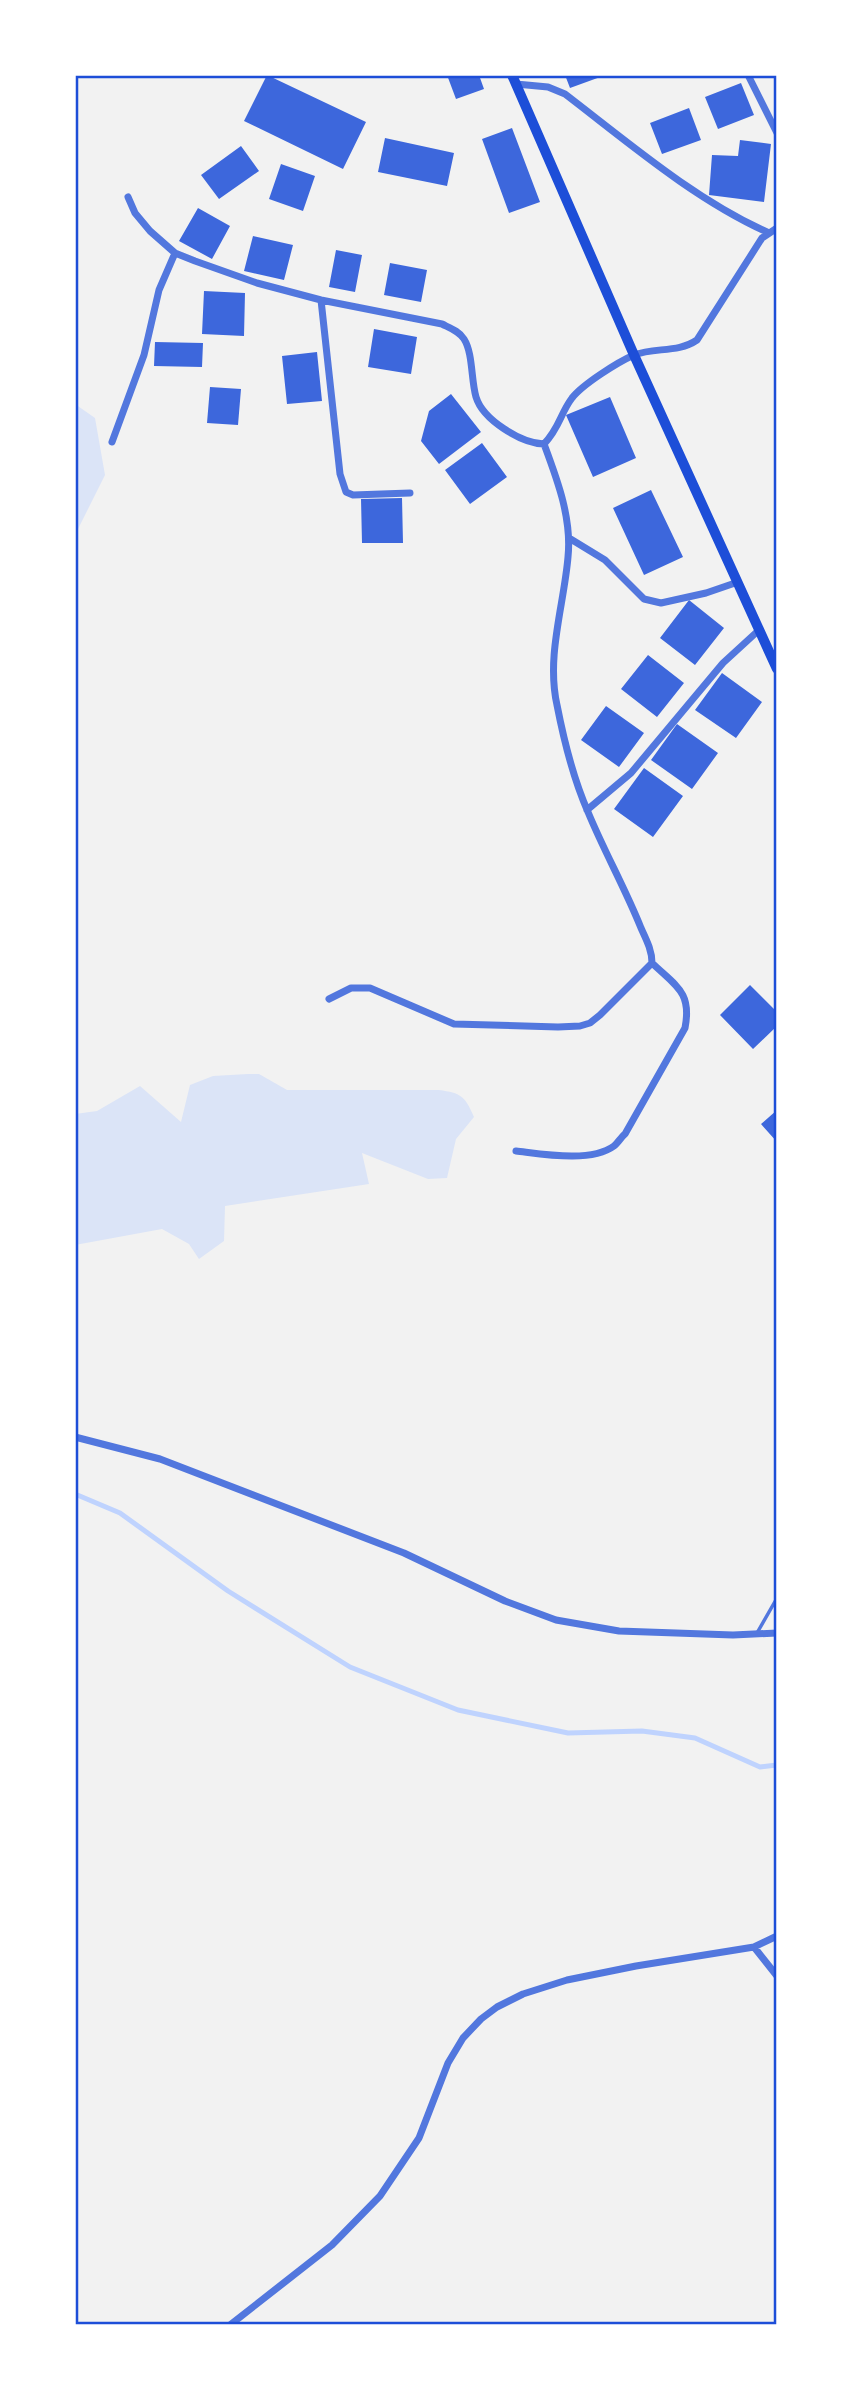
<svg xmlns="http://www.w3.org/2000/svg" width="852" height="2400" viewBox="0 0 852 2400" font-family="Raleway,sans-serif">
  <rect width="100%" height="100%" fill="#f2f2f2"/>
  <path fill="#dbe4f7" d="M75,404L95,418L105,475L75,535Z
    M248,1074H259L287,1090H439C461,1093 465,1096 474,1117L456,1139L447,1178L428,1179L362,1153L369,1184L225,1206L224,1241L199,1259L189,1244L162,1229L75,1245V1114L97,1111L140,1086L181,1122L190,1085L213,1076Z"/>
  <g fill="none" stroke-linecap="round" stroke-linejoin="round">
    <path stroke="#bfd3fe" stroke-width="5" d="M75,1494L120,1513L228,1591L350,1667L458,1710L568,1733L642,1731L695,1738L760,1767L777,1765"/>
  </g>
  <path fill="#3d67dc" d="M267,75L366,122L343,169L244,121Z
    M447,75H479L484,89L456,99Z
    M565,75H603V76L570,88Z
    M741,83L754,115L718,129L705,97Z
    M689,108L701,140L662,154L650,123Z
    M512,128L540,202L509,213L482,139Z
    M385,138L454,153L447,186L378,172Z
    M740,140L771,144L764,202L709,195L712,155L738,156Z
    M241,146L259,171L219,199L201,175Z
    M281,164L315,176L303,211L269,199Z
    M198,208L230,226L212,259L179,241Z
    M253,236L293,245L284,280L244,271Z
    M336,250L362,255L355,292L329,287Z
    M390,263L427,270L421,302L384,295Z
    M204,291L245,293L244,336L202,334Z
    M374,329L417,337L411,374L368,367Z
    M155,342L203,343L202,367L154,366Z
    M317,352L322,401L287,404L282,356Z
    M210,387L241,389L238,425L207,423Z
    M451,394L481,432L439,464L421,441L429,411Z
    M610,397L636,458L593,477L566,415Z
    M482,443L507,477L470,504L445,470Z
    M651,490L683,557L644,575L613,508Z
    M402,498L403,543H362L361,499Z
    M689,600L724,628L695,665L660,638Z
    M648,655L684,683L657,717L621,689Z
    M722,673L762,702L736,738L695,710Z
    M606,706L644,733L619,767L581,740Z
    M677,724L718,753L692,789L651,760Z
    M644,768L683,796L653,837L614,809Z
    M750,985L777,1012V1026L753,1049L720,1015Z
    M777,1110V1142L761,1124Z"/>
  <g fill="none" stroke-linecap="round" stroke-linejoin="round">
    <path stroke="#5277de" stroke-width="3.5" d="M757,1633L777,1598"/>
    <path stroke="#5277de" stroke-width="7" d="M748,75L777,133
      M516,84L548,87L565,94C629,143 694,199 767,232
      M128,197L135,213L150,231L175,253L195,261L257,283L321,300L442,324C450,328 459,331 464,339C473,353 471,380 476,397C483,420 521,443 544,444C560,427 560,414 572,398C583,384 618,362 634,355C655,347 678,353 697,340L762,238L777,228
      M321,300L340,474L346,492L353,495L410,493
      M112,442L144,355L159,290L175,253
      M569,538L605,560L644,599L661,603L706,593L738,582
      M587,810L631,773L723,663L759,630
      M329,999L351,988H370L454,1024L558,1027L580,1026L590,1023L600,1015L652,963C652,950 646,939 641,928C625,888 604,851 588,812C573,778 564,741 557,705C546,656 564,605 568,557C572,518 557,479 544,444
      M516,1151C542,1154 591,1163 614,1146C618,1143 621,1137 625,1134L685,1028C692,992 676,986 652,963
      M75,1437L160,1459L404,1553L505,1601L556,1620L619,1631L733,1635L777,1633
      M754,1947L777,1976
      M230,2325L332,2245L380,2196L419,2138L448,2063L463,2038L481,2019L497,2007L523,1994L567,1980L636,1966L754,1947L777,1936"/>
    <path stroke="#1d4ed8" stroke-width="10" d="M512,75L634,355L777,669"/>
  </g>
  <rect width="852" height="2400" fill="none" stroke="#ffffff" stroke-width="154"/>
  <rect x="77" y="77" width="698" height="2246" fill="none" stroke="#1d4ed8" stroke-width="2.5"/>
</svg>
